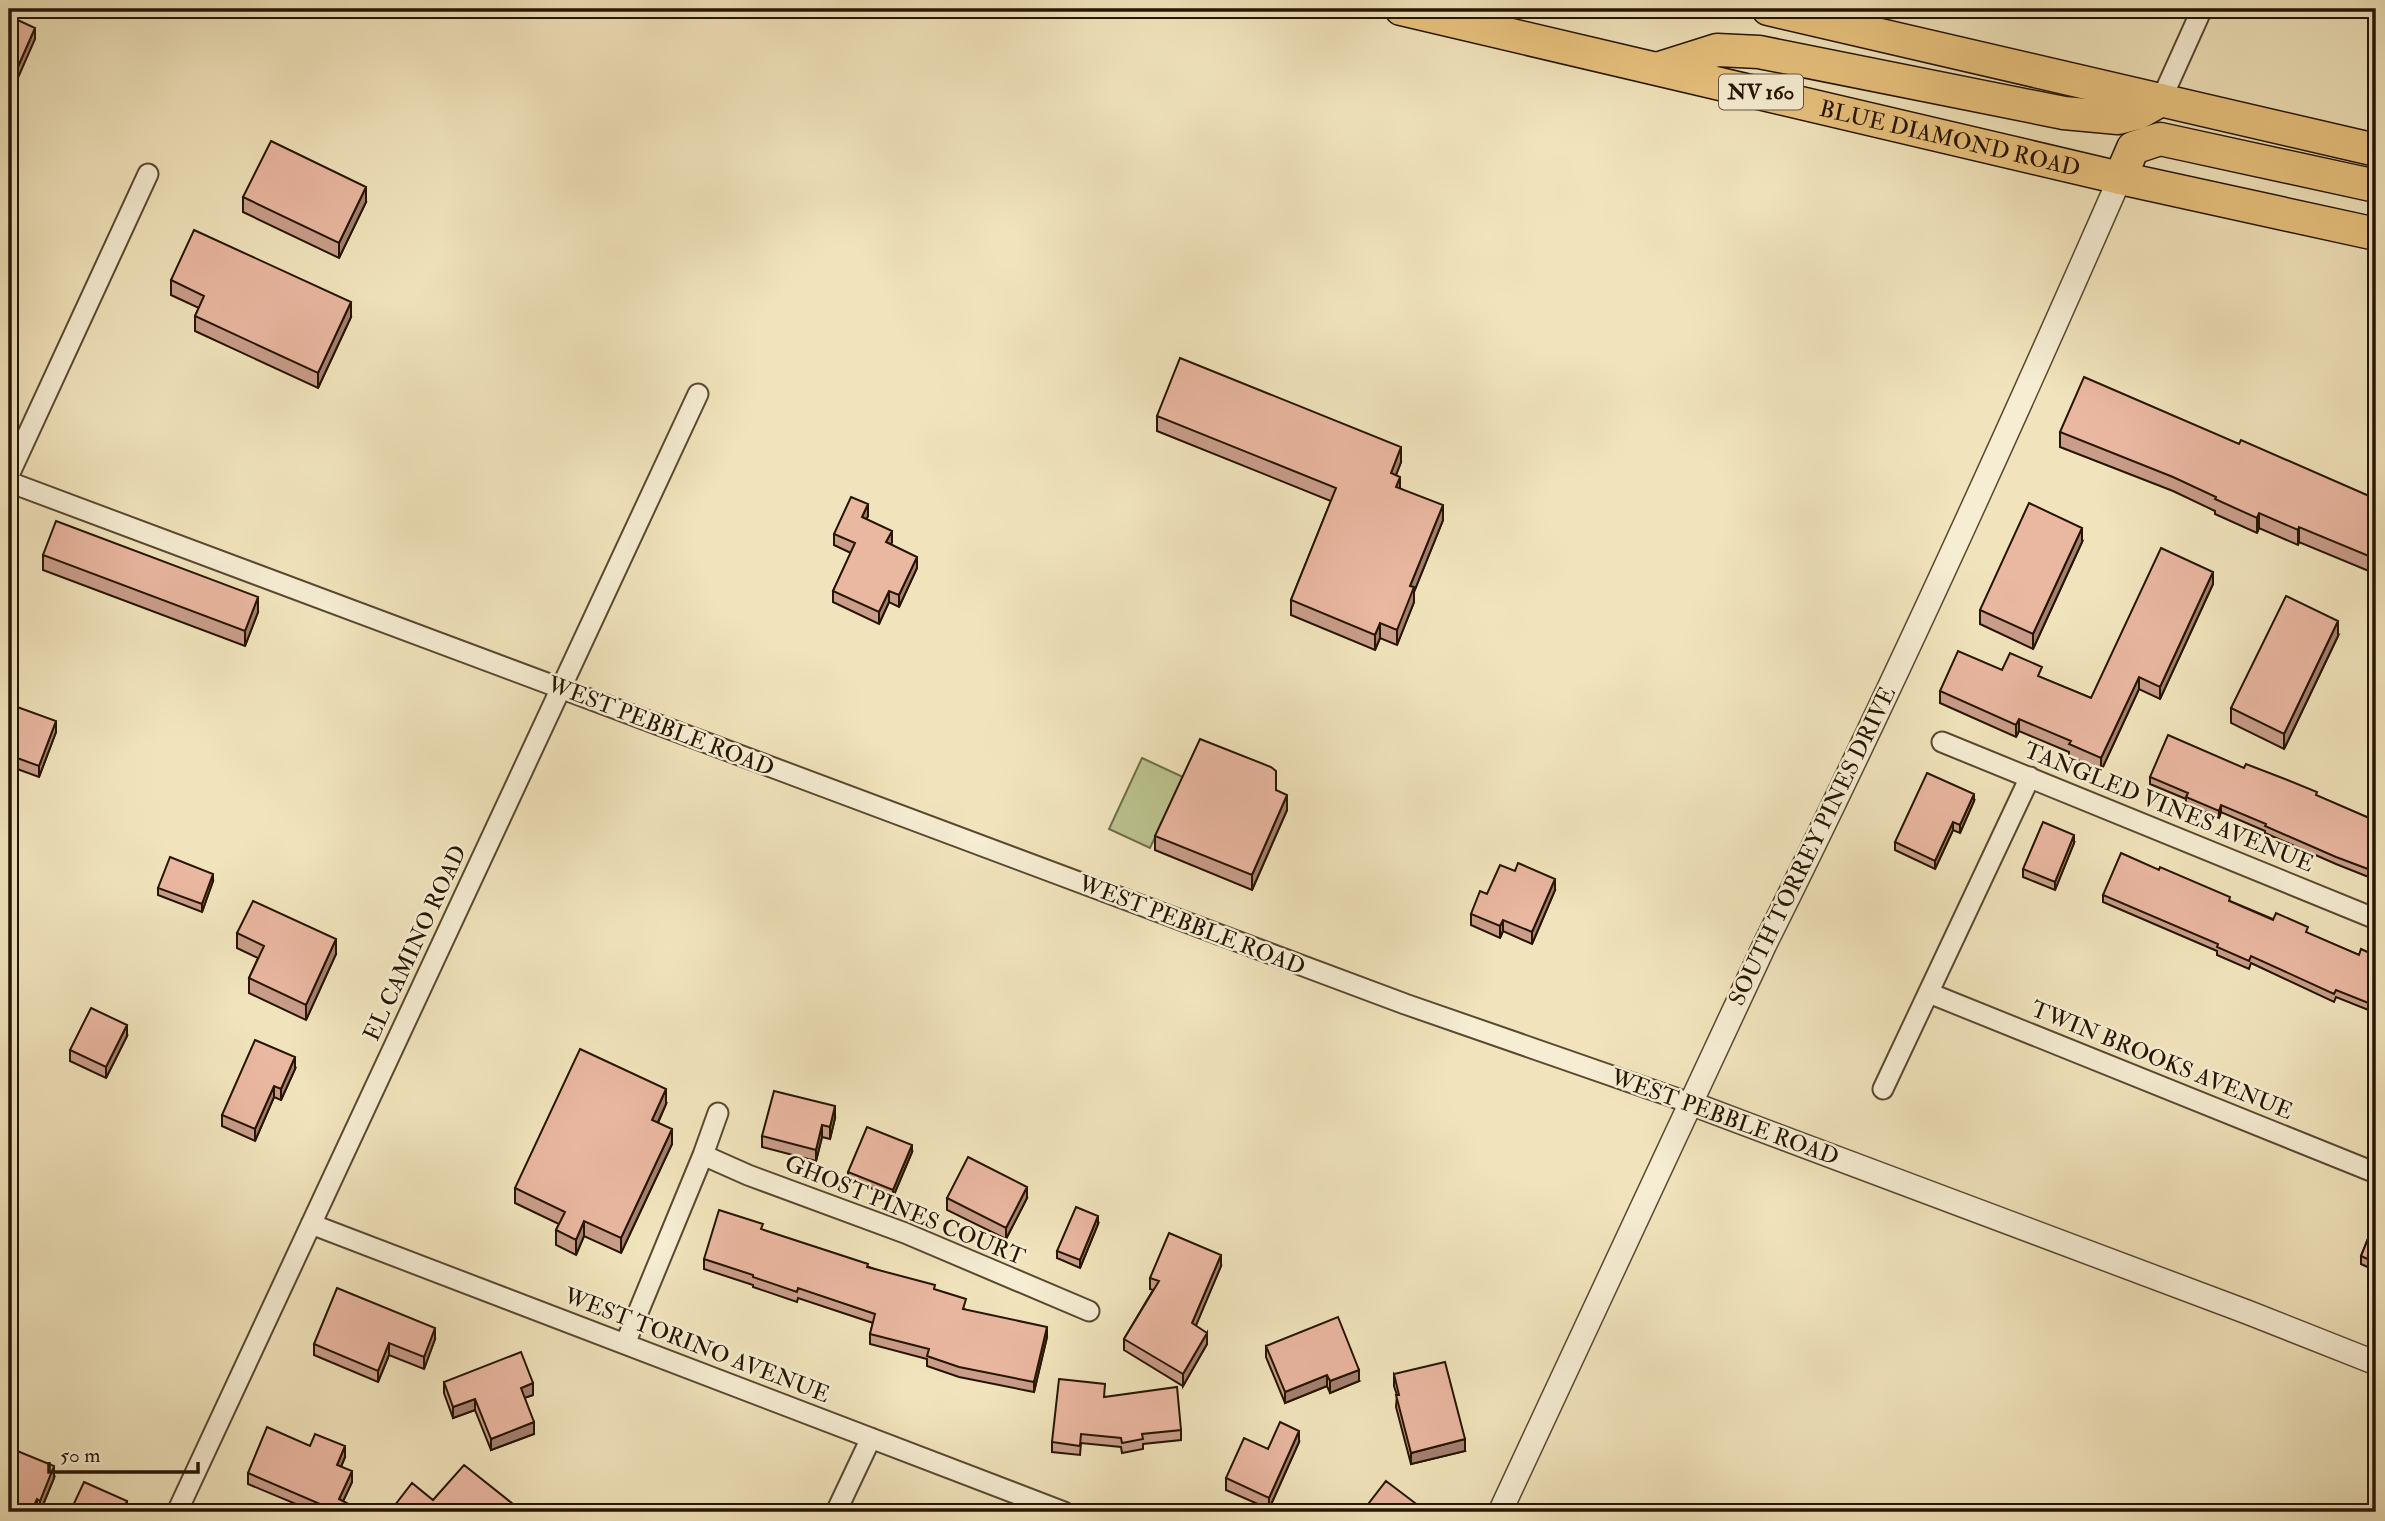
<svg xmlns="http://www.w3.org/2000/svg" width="2385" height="1521" viewBox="0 0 2385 1521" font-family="'IM FELL Double Pica',serif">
  <rect width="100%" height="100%" fill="#f1e4bc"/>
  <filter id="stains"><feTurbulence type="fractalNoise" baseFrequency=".00286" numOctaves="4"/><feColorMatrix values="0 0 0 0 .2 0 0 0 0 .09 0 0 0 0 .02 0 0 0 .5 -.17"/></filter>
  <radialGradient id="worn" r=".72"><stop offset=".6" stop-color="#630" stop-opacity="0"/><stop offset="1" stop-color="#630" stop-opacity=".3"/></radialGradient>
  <path fill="#bbc48f" stroke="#706c48" stroke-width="2" d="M1142,758L1183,777L1150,848L1109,829Z"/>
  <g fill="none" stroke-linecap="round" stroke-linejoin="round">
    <g stroke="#594930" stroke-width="23">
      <path id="minor" d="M2161,100L2202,9
        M9,475L148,174
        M9,482L1405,1004L1690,1103
        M1942,742L2376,919
        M1929,993L2376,1173
        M1883,1089L2030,777
        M703,1155L748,1175L905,1233L1089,1311
        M311,1224L1064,1512
        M625,1344L703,1155L718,1113
        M177,1512L698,394
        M836,1512L871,1438"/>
    </g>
    <g stroke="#594930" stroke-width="26">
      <path id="tertiary" d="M1690,1103L2247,1312L2376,1363
        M1500,1512L1765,944C1891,692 2007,436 2120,178"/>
    </g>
    <g stroke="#261501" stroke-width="35">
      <g id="trunk">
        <path id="s1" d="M1401,9L2120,178L2376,234"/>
        <path d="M1768,9L2376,150"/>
        <path d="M1660,68L1717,50L1759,52L2064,113L2118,118L2138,113L2161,100"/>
        <path d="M2120,178L2133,148L2160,139L2376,186"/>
      </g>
    </g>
    <use href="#minor" stroke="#f6edd3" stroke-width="19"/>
    <use href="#tertiary" stroke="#f6edd3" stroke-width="23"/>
    <use href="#trunk" stroke="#e8c27e" stroke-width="32"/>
  </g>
  <path fill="#c99d8a" stroke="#261501" stroke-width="2" d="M243,197L366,202L339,258L243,212Z
    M171,280L351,317L318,388L195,331V316L199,308L171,295Z
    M1157,416L1401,462L1396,475L1400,488L1443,520L1414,592V602L1397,645L1380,638L1375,650L1291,615V600L1331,501L1157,431Z
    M2060,432L2239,444L2376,499V574L2299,542L2298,545L2259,528L2257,533L2215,514V511L2173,491L2060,447Z
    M868,516L866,519L892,542L891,544L917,568L899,607L889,602L879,624L833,602V591L851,553L834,545V534Z
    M2082,542L2033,649L1980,624V610Z
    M43,555L258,612L245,646L43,570Z
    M2213,584L2160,699L2139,689L2101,771L2069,756V752L2019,731L2016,737L1940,703V691L2002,670L2042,678L2091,698Z
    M2338,636L2284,749L2231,723V708Z
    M9,704L56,732L39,777L9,766Z
    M2244,768L2317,796L2376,821V880L2336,864L2265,833V831L2221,812L2219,818L2186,805V799L2150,784V777Z
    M1276,790L1287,810L1252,890L1155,850V836Z
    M1974,801L1960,833L1953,830L1935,869L1895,850V842Z
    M2074,843L2055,890L2023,877V869Z
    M213,881L202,912L158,895V888Z
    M1555,890L1532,944L1503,931L1500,938L1471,925V914L1487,894Z
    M2103,895L2230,901L2359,955L2376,956V1013L2336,997L2334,1002L2251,963L2249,969L2217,955V951L2103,902Z
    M237,933L336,954L306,1020L249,993V978L258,958L237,948Z
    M127,1036L106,1078L70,1061V1050Z
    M295,1069L281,1100L274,1097L255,1141L222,1126V1115Z
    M666,1104L658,1123L672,1144L621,1253L584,1236L576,1255L556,1245V1230L559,1224L515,1203V1188Z
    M835,1118L830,1139L822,1137L816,1161L762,1147V1136Z
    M912,1152L893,1197L848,1179V1172Z
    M947,1198H1027L1006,1239L947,1210Z
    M2376,1219V1271L2361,1264V1256Z
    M1098,1224L1080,1268L1057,1258V1251Z
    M763,1230L935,1290L966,1310L1047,1337L1034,1392L959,1377L927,1366V1359L870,1344V1334L873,1323L798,1298L797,1302L753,1287V1285L704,1269V1259Z
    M1221,1266L1195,1326L1207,1344L1183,1386L1124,1350V1339L1153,1290L1150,1289V1278Z
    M435,1339L424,1369L389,1355L378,1382L314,1355V1344Z
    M1266,1346L1359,1381L1330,1393L1327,1386L1285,1403L1266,1357Z
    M1394,1374L1465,1451L1411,1464L1396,1407L1397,1395L1394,1386Z
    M444,1382L533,1395L524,1398L534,1434L491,1450L475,1410L453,1418L444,1393Z
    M1105,1397L1181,1430V1440L1143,1444V1449L1122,1453L1121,1447L1081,1443L1080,1455L1052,1452V1442Z
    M1299,1442L1269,1509L1226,1490V1478L1268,1449Z
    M310,1446L345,1457L341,1467L352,1482L343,1501L356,1512H315L248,1484V1473Z
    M54,1478L40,1512L37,1510L9,1512Z
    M433,1500L523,1512H535H395V1505Z"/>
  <path fill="#a48071" stroke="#261501" stroke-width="2" d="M35,28V39L9,98V87Z
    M366,187V202L339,258V243Z
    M351,302V317L318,388V373Z
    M1401,447V462L1391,488V473Z
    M1400,477V492L1396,487Z
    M868,504V516L862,529V517Z
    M1443,505V520L1414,592V602L1397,645V630L1410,586Z
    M2259,513V528L2257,533V518Z
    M2299,527V542L2298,545V530Z
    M2082,528V542L2033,649V634Z
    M892,531V542L886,554V542Z
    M917,557V568L899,607V595Z
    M2213,572V584L2160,699V687Z
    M889,591V602L879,624V612Z
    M258,597V612L245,646V631Z
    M2338,621V636L2284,749V734Z
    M1380,623V638L1375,650V635Z
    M2139,677V689L2101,771V758Z
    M2019,719V731L2016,737V725Z
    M56,721V732L39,777V766Z
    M1974,794V801L1960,833V825Z
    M1287,795V810L1252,890V875Z
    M2221,805V812L2219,818V811Z
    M1953,822V830L1935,869V861Z
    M2074,835V843L2055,890V882Z
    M213,874V881L202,912V904Z
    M1555,879V890L1532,944V932Z
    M1503,920V931L1500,938V926Z
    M336,939V954L306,1020V1005Z
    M127,1025V1036L106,1078V1067Z
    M295,1057V1069L281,1100V1089Z
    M274,1086V1097L255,1141V1129Z
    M666,1089V1104L652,1135V1120Z
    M835,1106V1118L830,1139V1127Z
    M822,1125V1137L816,1161V1150Z
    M672,1129V1144L621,1253V1238Z
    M912,1145V1152L893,1197V1190Z
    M1027,1187V1198L1006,1239V1228Z
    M1098,1216V1224L1080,1268V1260Z
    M584,1221V1236L576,1255V1240Z
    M1221,1255V1266L1192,1335V1323Z
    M1047,1327V1337L1034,1392V1382Z
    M435,1328V1339L424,1369V1357Z
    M1207,1333V1344L1183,1386V1374Z
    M389,1343V1355L378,1382V1371Z
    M1359,1370V1381L1330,1393V1381Z
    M1327,1375V1386L1285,1403V1392Z
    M533,1383V1395L521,1399V1388Z
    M475,1399V1410L453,1418V1407Z
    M534,1422V1434L491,1450V1439Z
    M1299,1431V1442L1269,1509V1498Z
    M1465,1439V1451L1411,1464V1453Z
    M345,1446V1457L337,1476V1465Z
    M54,1466V1478L40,1512V1501Z
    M352,1471V1482L339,1510V1499Z
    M37,1499V1510L36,1512H31Z
    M127,1501V1512H122Z"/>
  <path fill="#eab7a1" stroke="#261501" stroke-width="2" d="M9,16L35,28L9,87Z
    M271,141L366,187L339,243L243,197Z
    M194,230L351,302L318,373L195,316L204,296L171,280Z
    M1180,358L1401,447L1391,473L1400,477L1396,487L1443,505L1410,586L1414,587L1397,630L1380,623L1375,635L1291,600L1336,488L1157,416Z
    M2084,377L2239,444L2241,440L2376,499V559L2299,527L2298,530L2259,513L2257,518L2215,499L2216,497L2173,477L2060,432Z
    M851,497L868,504L862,517L892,531L886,542L917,557L899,595L889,591L879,612L833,591L855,543L834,534Z
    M2029,503L2082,528L2033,634L1980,610Z
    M56,521L258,597L245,631L43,555Z
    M2161,548L2213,572L2160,687L2139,677L2101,758L2069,744L2071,741L2019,719L2016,725L1940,691L1958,651L2002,670L2010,653L2042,667L2038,676L2091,698Z
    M2286,596L2338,621L2284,734L2231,708Z
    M9,704L56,721L39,766L9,755Z
    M2168,735L2244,768L2246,764L2285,779L2317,792L2316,795L2376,821V872L2336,857L2265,826L2266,824L2221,805L2219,811L2186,797L2188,793L2150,777Z
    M1200,739L1271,767L1276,771V790L1287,795L1252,875L1155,836Z
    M1927,773L1974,794L1960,825L1953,822L1935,861L1895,842Z
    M2043,822L2074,835L2055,882L2023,869Z
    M2121,853L2159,870L2160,867L2230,897L2229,901L2273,920L2276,913L2308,927L2306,932L2359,955L2361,949L2376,956V1006L2336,990L2334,994L2251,956L2249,961L2217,947L2218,944L2103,895Z
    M170,857L213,874L202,904L158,888Z
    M1518,863L1555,879L1532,932L1503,920L1500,926L1471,914L1480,891L1487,894L1500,865L1515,871Z
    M253,901L336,939L306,1005L249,978L264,946L237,933Z
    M91,1008L127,1025L106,1067L70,1050Z
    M255,1040L295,1057L281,1089L274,1086L255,1129L222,1115Z
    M580,1049L666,1089L652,1120L672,1129L621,1238L584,1221L576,1240L556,1230L565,1212L515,1188Z
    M774,1091L835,1106L830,1127L822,1125L816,1150L762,1136Z
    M867,1127L912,1145L893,1190L848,1172Z
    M968,1157L1027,1187L1006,1228L947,1198Z
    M1076,1207L1098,1216L1080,1260L1057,1251Z
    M719,1210L763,1224L761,1229L868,1264L867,1267L935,1285L934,1289L966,1299L963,1309L1047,1327L1034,1382L959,1367L927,1356L929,1349L870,1334L875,1314L798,1288L797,1292L753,1277V1275L704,1259Z
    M2376,1219V1263L2361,1256Z
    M1169,1233L1221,1255L1192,1323L1207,1333L1183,1374L1124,1339L1159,1281L1150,1278Z
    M337,1288L435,1328L424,1357L389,1343L378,1371L314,1344Z
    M1338,1317L1359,1370L1330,1381L1327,1375L1285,1392L1266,1346Z
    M521,1352L533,1383L521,1388L534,1422L491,1439L475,1399L453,1407L444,1382Z
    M1445,1362L1465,1439L1411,1453L1396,1395H1399L1394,1374Z
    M1059,1379L1105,1384L1104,1397L1177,1387L1181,1430L1142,1434L1143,1439L1122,1443L1121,1438L1081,1434L1080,1446L1052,1442Z
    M1280,1422L1299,1431L1269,1498L1226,1478L1244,1438L1268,1449Z
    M267,1427L310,1446L315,1434L345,1446L337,1465L352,1471L339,1499L356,1508L354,1512H324L327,1507L248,1473Z
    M10,1448L54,1466L40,1501L37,1499L31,1512H9V1451Z
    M464,1465L523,1512L526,1507L535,1512H404L395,1505L412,1483L433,1500Z
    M1386,1481L1423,1509L1420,1512H1362Z
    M84,1482L127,1501L122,1512H70Z
    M924,1508L932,1512H922Z"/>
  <g text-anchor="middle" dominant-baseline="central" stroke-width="5" stroke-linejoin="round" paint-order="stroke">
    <rect fill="#f6edd3" stroke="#645640" stroke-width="2" x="1719" y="74.5" width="84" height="35" rx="5"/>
    <g font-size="21" font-weight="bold" fill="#261501">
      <text x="1761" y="92">NV 160</text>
    </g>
    <g font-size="23" fill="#261501" stroke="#f6edd3">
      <text stroke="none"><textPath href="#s1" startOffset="564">BLUE DIAMOND ROAD</textPath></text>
      <text transform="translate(661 726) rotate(21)">WEST PEBBLE ROAD</text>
      <text transform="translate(2169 807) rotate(22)">TANGLED VINES AVENUE</text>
      <text transform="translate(1812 846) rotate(-64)">SOUTH TORREY PINES DRIVE</text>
      <text transform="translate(1192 925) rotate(21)">WEST PEBBLE ROAD</text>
      <text transform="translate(415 943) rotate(-65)">EL CAMINO ROAD</text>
      <text transform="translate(2162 1060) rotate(22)">TWIN BROOKS AVENUE</text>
      <text transform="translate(1725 1117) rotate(20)">WEST PEBBLE ROAD</text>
      <text transform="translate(905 1210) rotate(22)">GHOST PINES COURT</text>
      <text transform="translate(697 1345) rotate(21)">WEST TORINO AVENUE</text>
    </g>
  </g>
  <rect width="2385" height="1521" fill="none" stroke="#f1e4bc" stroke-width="35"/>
  <rect x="10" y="10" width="2364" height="1500" fill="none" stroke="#261501" stroke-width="3.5"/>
  <rect x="18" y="18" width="2350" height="1486" fill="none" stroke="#261501" stroke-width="2"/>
  <path d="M49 1462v10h149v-10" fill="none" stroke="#261501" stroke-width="3.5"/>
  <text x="60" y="1462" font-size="21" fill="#261501" stroke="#f6edd3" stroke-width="5" paint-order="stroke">50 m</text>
  <rect width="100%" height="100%" filter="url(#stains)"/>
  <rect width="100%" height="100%" fill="url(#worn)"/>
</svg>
